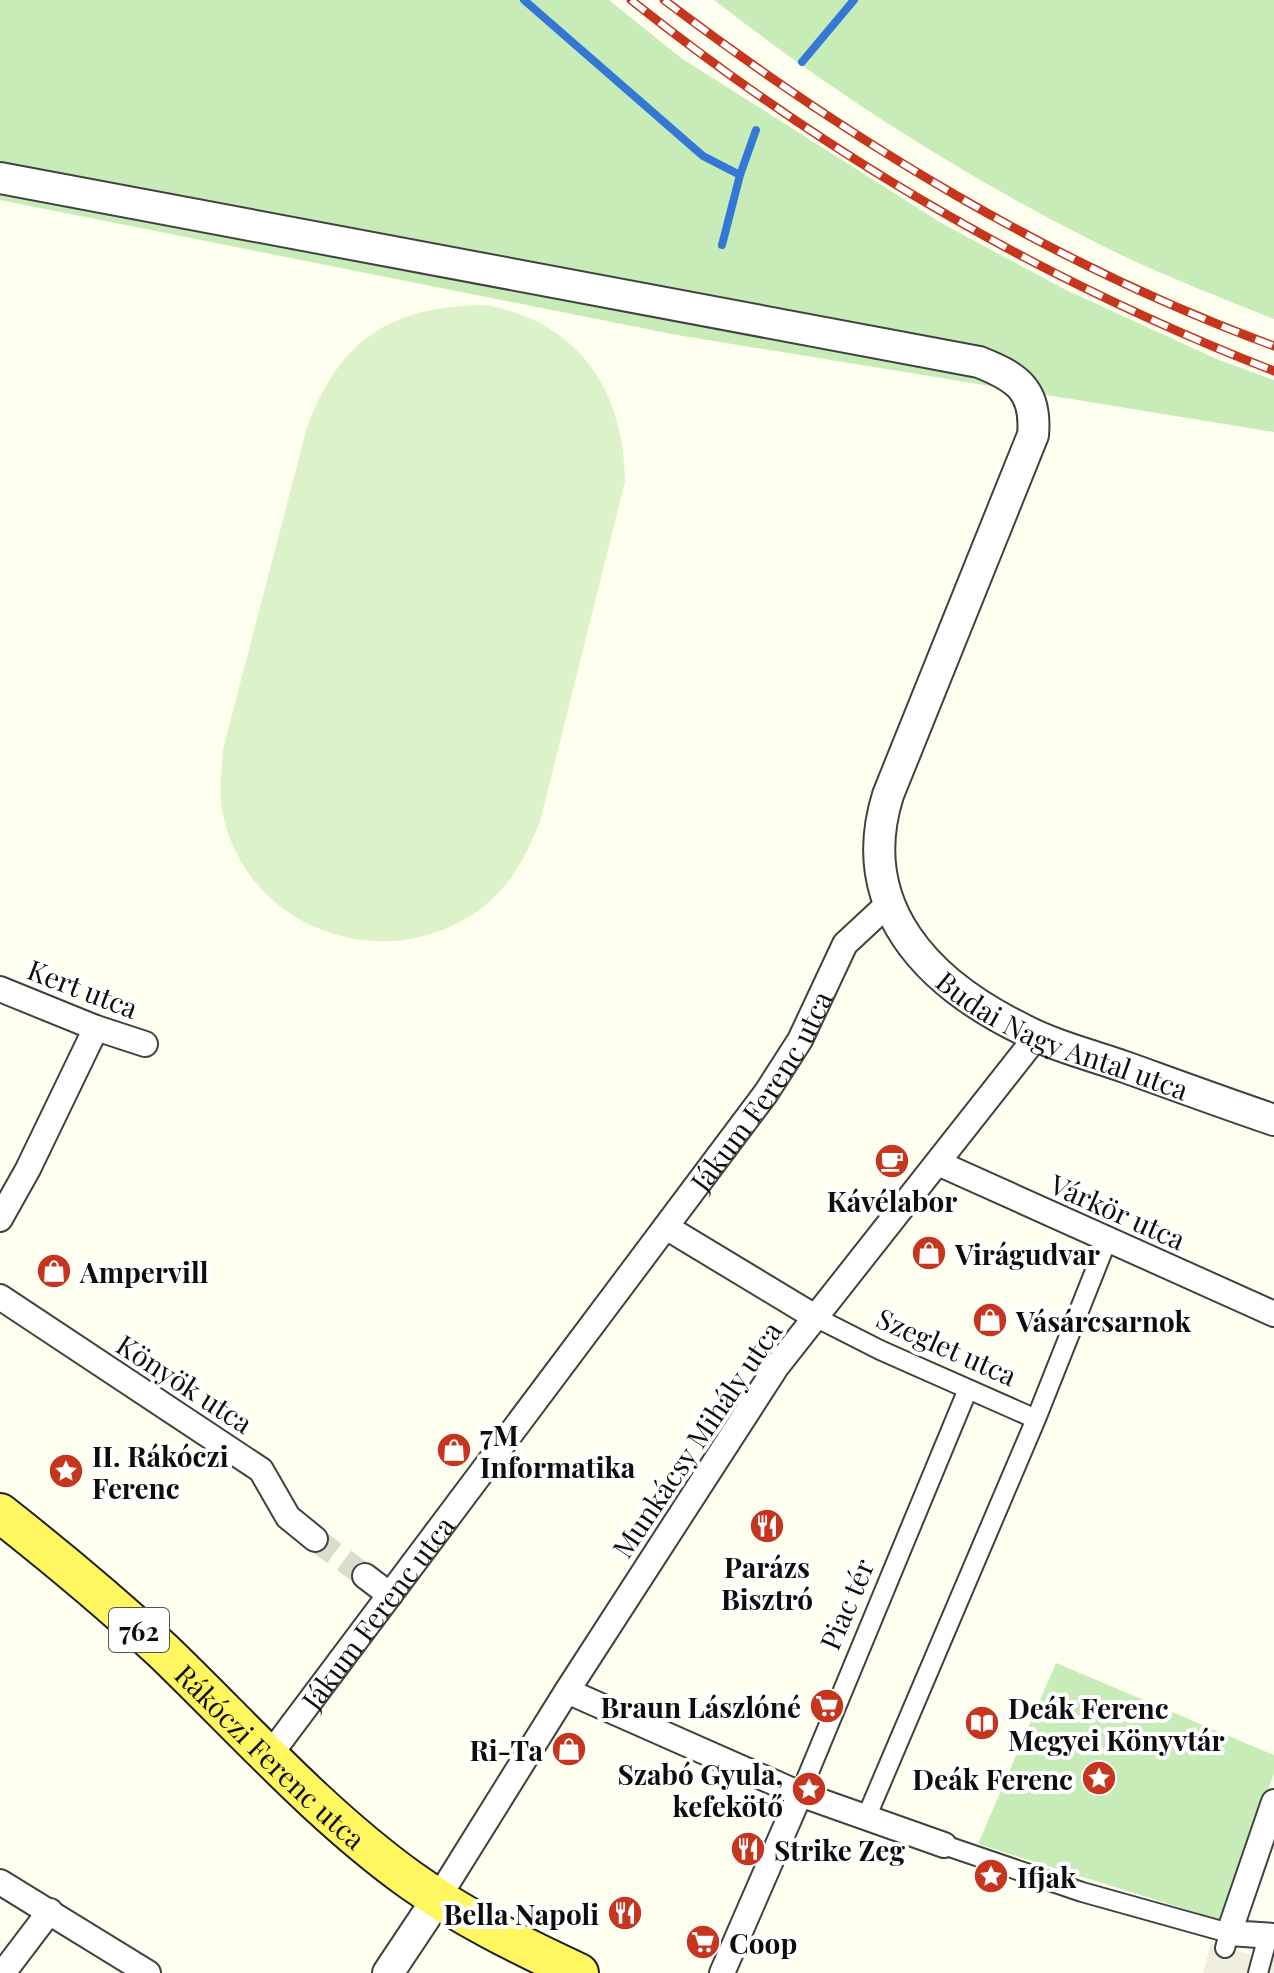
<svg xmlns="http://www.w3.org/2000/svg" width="1274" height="1973" viewBox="0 0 1274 1973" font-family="'Playfair Display',serif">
  <rect width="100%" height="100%" fill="#fffff0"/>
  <path fill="#c8ecb7" d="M0,0H609L681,58L943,224L1066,290L1219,360L1274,380V432L677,335L0,200Z
    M714,0H1274V319C1211,294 1149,270 1089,239C957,172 831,91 714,0Z
    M1056,1663L1274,1755V1773L1223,1921L978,1844Z"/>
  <path fill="#dcf2c9" d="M485,305C578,321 625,391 625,482L540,822C528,851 513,882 488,903C393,982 245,933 222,810C219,790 222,769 223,749L307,427C340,339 391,306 485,305Z"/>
  <path fill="#f0efde" d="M1211,1944L1274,1961V1973H1203Z"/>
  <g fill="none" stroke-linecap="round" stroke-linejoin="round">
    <path stroke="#3477d4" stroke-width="8" d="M524,0L703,156L740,175L756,130
      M802,62L854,0
      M722,245L740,175"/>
    <path stroke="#dbdbce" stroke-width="24" stroke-dasharray="24 12" stroke-linecap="butt" d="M315,1539L365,1576"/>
    <g stroke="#414141" stroke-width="22">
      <path id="pedestrian" d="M815,1317L880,1350L1036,1419
        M800,1794L968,1389
        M866,1818L1036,1419L1108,1238
        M944,1845L1082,1892L1229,1933L1225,1948
        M1258,1973L1268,1936"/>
    </g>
    <g stroke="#414141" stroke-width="28">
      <g id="minor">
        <path d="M0,989L96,1028L145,1044"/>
        <path d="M938,1163L1274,1314"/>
        <path d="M0,1219L28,1169L96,1028"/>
        <path d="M666,1227L815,1317"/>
        <path d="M0,1297L261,1470L288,1517L315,1539"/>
        <path d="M365,1576L390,1595"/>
        <path d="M567,1691L800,1794L944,1845"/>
        <path id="s1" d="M269,1756L766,1093L800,1040L845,944L888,904"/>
        <path d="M1274,1802L1229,1933L1274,1936"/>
        <path d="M0,1882L148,1973"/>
        <path d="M438,1898L567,1691L777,1366L1037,1036"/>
        <path d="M3,1973L50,1911"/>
        <path d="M722,1973L800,1794"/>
      </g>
    </g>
    <g stroke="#414141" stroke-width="34">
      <g id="tertiary">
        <path id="s2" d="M0,178L979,362C1017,377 1037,390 1033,435L888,795C853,907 928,983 1022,1029C1054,1046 1091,1055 1125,1067C1175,1085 1224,1103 1274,1120"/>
        <path d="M388,1973L438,1898"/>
      </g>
    </g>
    <g stroke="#1f1f1f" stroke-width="42">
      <g id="primary">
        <path id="s3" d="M0,1513C56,1557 111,1603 163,1651C243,1728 318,1813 409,1879C462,1917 519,1945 579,1973"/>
      </g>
    </g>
    <use href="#pedestrian" stroke="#fff" stroke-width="18"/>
    <use href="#minor" stroke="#fff" stroke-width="24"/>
    <use href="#tertiary" stroke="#fff" stroke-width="30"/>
    <use href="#primary" stroke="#fff660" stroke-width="38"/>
    <g stroke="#c6361e" stroke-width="9">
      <path id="rail" d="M631,0C826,155 1042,281 1274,371
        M664,0C851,141 1053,265 1274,346"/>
    </g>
    <use href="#rail" stroke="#fff" stroke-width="6" stroke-dasharray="18" stroke-linecap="butt"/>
  </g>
  <defs>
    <g id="cafe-disc" transform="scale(1.8)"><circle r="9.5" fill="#c6361e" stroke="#fff"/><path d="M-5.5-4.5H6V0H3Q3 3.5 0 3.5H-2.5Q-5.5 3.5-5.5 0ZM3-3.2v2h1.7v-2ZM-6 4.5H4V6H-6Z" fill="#fff"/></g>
    <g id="shop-disc" transform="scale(1.8)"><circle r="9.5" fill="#c6361e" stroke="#fff"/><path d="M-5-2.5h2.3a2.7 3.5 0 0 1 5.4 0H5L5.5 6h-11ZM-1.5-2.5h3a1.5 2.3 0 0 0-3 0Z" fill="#fff"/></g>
    <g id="sight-disc" transform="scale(1.8)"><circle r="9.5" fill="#c6361e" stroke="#fff"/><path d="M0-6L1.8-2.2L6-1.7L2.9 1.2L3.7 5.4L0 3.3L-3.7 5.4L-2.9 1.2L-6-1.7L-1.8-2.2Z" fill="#fff"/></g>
    <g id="restaurant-disc" transform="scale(1.8)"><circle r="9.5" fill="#c6361e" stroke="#fff"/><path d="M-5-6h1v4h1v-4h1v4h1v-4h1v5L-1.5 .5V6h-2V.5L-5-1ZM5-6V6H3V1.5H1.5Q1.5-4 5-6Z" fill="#fff"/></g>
    <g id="supermarket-disc" transform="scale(1.8)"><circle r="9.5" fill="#c6361e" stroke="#fff"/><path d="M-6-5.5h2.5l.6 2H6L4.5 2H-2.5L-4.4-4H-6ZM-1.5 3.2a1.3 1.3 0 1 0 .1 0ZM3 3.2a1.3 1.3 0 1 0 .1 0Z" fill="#fff"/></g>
    <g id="library-disc" transform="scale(1.8)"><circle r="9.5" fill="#c6361e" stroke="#fff"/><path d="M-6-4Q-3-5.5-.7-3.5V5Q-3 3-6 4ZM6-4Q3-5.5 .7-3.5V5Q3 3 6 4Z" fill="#fff"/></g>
  </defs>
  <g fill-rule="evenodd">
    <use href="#cafe-disc" x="892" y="1161"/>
    <use href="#shop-disc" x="929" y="1253"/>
    <use href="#shop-disc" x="54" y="1271"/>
    <use href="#shop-disc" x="990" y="1320"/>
    <use href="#shop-disc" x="454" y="1450"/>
    <use href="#sight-disc" x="66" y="1471"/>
    <use href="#restaurant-disc" x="767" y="1526"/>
    <use href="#supermarket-disc" x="827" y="1706"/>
    <use href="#library-disc" x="982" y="1723"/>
    <use href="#shop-disc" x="569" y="1749"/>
    <use href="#sight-disc" x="1099" y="1778"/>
    <use href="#sight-disc" x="809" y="1789"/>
    <use href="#restaurant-disc" x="748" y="1849"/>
    <use href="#sight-disc" x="991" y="1876"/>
    <use href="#restaurant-disc" x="625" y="1913"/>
    <use href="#supermarket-disc" x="703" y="1942"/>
  </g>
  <g text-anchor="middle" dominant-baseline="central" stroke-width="8" stroke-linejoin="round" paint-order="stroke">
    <rect fill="#fff" stroke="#565656" stroke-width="2" x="109" y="1608" width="60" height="44" rx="6"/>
    <g font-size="26" font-weight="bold" fill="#0e0e0e">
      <text x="139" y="1630">762</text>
    </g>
    <g font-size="28" fill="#0e0e0e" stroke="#fff">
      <text transform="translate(83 988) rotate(21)">Kert utca</text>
      <text stroke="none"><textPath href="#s2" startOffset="1822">Budai Nagy Antal utca</textPath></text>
      <text stroke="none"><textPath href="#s1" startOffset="828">Jákum Ferenc utca</textPath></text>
      <text transform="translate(1118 1211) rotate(24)">Várkör utca</text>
      <text transform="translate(947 1346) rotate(24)">Szeglet utca</text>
      <text transform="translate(185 1383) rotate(33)">Könyök utca</text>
      <text transform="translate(696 1439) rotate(-56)">Munkácsy Mihály utca</text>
      <text transform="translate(846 1604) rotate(-67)">Piac tér</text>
      <text stroke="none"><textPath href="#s1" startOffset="180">Jákum Ferenc utca</textPath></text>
      <text stroke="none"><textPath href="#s3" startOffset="364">Rákóczi Ferenc utca</textPath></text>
    </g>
    <g font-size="28" font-weight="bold" fill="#0e0e0e" stroke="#fff" text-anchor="start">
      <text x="892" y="1200" text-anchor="middle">Kávélabor</text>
      <text x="955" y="1253">Virágudvar</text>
      <text x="80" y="1271">Ampervill</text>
      <text x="1016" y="1320">Vásárcsarnok</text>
      <text x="480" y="1434">7M<tspan x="480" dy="32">Informatika</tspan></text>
      <text x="92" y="1455">II. Rákóczi<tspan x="92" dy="32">Ferenc</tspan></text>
      <text x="767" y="1566" text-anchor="middle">Parázs<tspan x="767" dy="32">Bisztró</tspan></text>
      <text x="801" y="1706" text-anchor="end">Braun Lászlóné</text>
      <text x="1008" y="1707">Deák Ferenc<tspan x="1008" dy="32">Megyei Könyvtár</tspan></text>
      <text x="543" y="1749" text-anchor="end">Ri-Ta</text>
      <text x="783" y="1773" text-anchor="end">Szabó Gyula,<tspan x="783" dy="32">kefekötő</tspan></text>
      <text x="1073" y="1778" text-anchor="end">Deák Ferenc</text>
      <text x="774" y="1849">Strike Zeg</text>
      <text x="1017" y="1876">Ifjak</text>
      <text x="599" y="1913" text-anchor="end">Bella Napoli</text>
      <text x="729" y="1942">Coop</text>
    </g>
  </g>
</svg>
